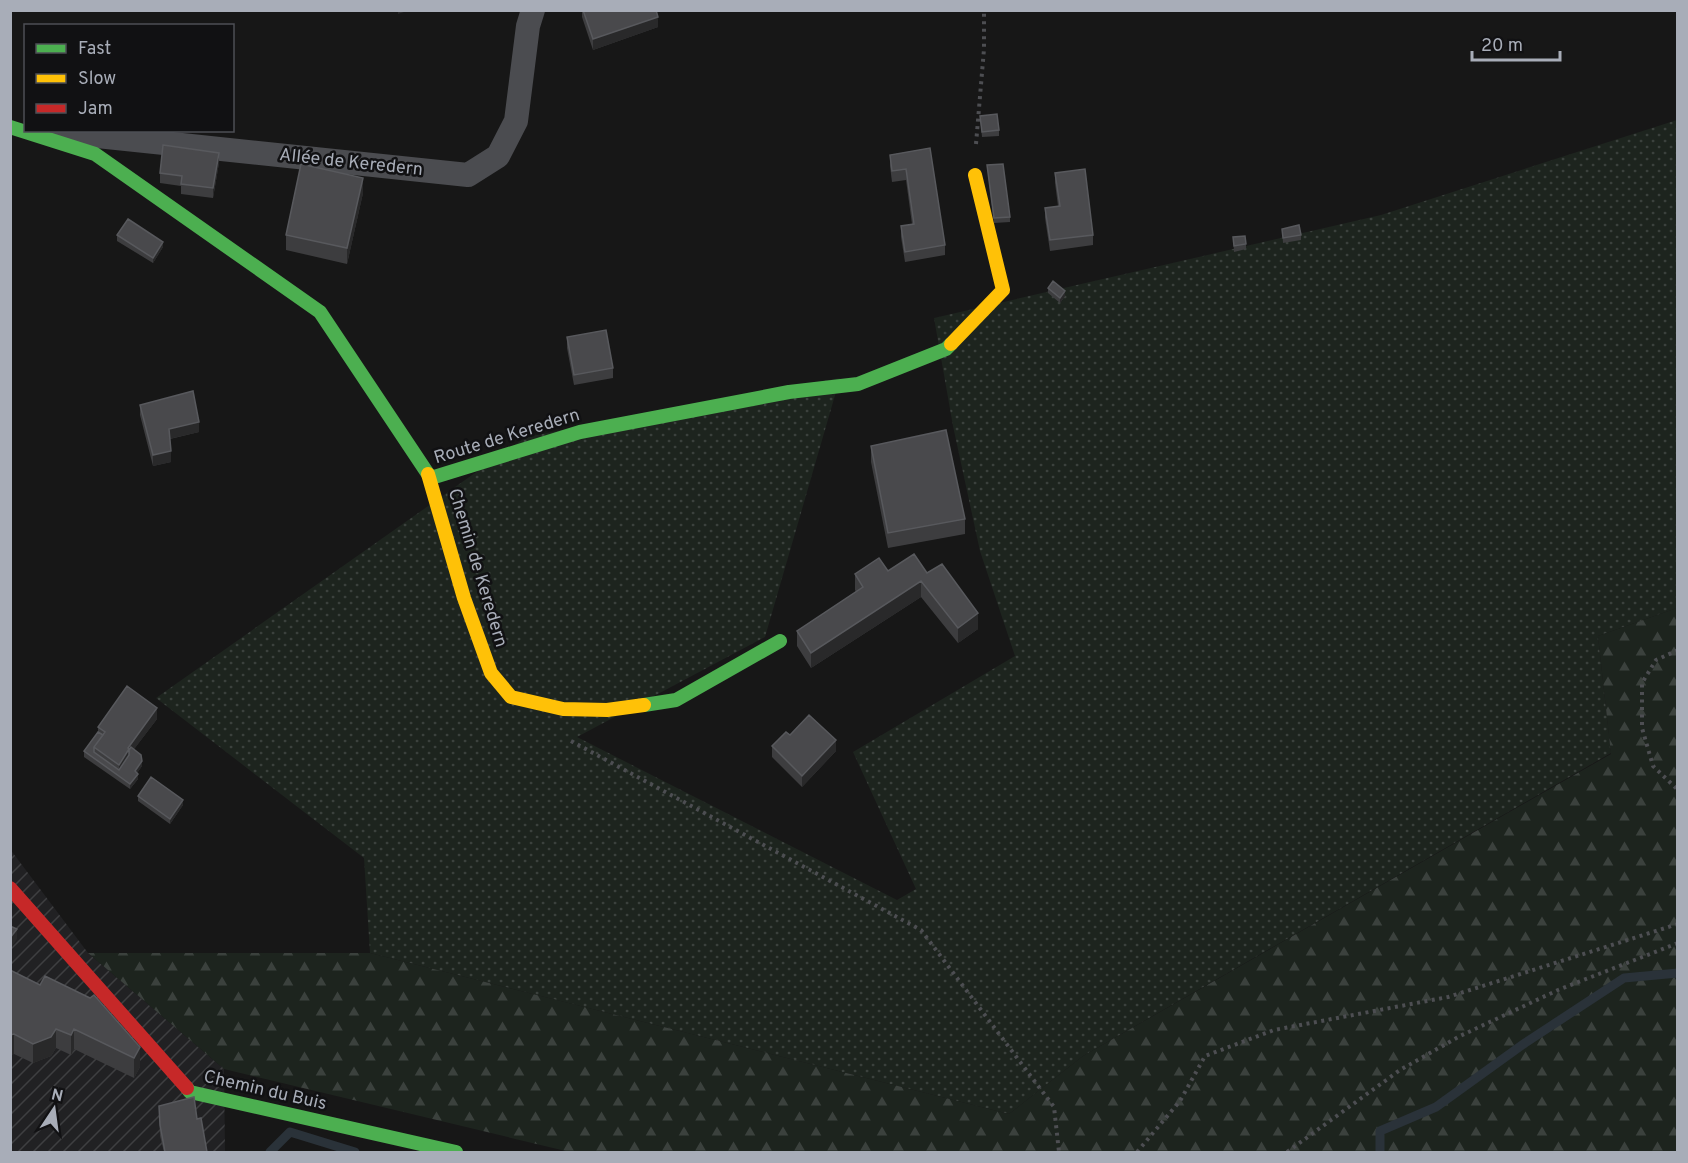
<svg xmlns="http://www.w3.org/2000/svg" width="1688" height="1163" viewBox="0 0 1688 1163" font-family="Overpass,sans-serif">
  <defs>
    <pattern id="industrial-furrows" width="10" height="10" patternUnits="userSpaceOnUse" patternTransform="scale(1.5)"><rect width="10" height="10" fill="#212123"/><path d="M-1 1l2-2M0 10L10 0M9 11l2-2" fill="none" stroke="#3e3f41"/></pattern>
    <pattern id="grass-dots" width="8" height="8" patternUnits="userSpaceOnUse" patternTransform="scale(1.5)"><rect width="8" height="8" fill="#1d241e"/><path d="M2 2h.1M6 6h.1" fill="none" stroke="#3b413d" stroke-width="1.8" stroke-linecap="round"/></pattern>
    <pattern id="forest-firs" width="22" height="20" patternUnits="userSpaceOnUse" patternTransform="scale(1.5)"><rect width="22" height="20" fill="#1d241e"/><path d="M5 1l3.5 6h-7zM16 11l3.5 6h-7z" fill="#3b413d"/></pattern>
  </defs>
  <rect width="100%" height="100%" fill="#171717"/>
  <path fill="url(#industrial-furrows)" d="M10,849L88,953L224,1069L225,1152H11Z"/>
  <path fill="url(#grass-dots)" d="M1677,120V608L1598,636L1611,753L1083,1056L1009,1114L370,953L364,858L156,698L526,437L840,378L765,637L577,737L897,900L916,889L853,752L1015,656L980,551L953,426L934,318L1381,215Z"/>
  <path fill="url(#forest-firs)" d="M1677,608V1152H570L224,1069L88,953H370L1009,1114L1083,1056L1611,754L1598,636Z"/>
  <g fill="none" stroke-linecap="round" stroke-linejoin="round">
    <path stroke="#2a3239" stroke-width="9" d="M270,1152L290,1132L355,1152
      M1380,1152V1131L1436,1107L1525,1043L1624,978L1678,973"/>
    <path stroke="#4d4e52" stroke-width="4" stroke-dasharray="3 4.5" stroke-linecap="butt" d="M976,144L984,49V10
      M1678,650L1656,660L1642,683V728L1653,766L1678,790
      M571,741L921,930L1054,1107L1059,1152
      M1137,1152L1180,1101L1205,1056L1274,1030L1448,997L1678,924
      M1287,1152L1400,1070L1460,1036L1558,990L1678,943"/>
    <path stroke="#4b4c50" stroke-width="24" d="M59,132L468,175L498,156L516,121L528,26L533,10"/>
    <path stroke="#4caf50" stroke-width="14" d="M10,127L95,154L320,312L428,474
      M431,478L580,432L789,392L858,384L946,349L951,344
      M644,705L676,700L780,641
      M187,1088L190,1092L456,1152"/>
    <path stroke="#ffc107" stroke-width="14" d="M951,344L1003,290L975,175
      M428,474L464,598L491,673L511,697L563,709L607,710L644,705"/>
    <path stroke="#c62828" stroke-width="14" d="M10,888L187,1088"/>
  </g>
  <path fill="#3d3d3f" d="M582,10H656L658,27L593,50L582,17Z
    M980,116L999,130V136L982,137Z
    M930,148L945,245V255L905,262L901,237V226L912,224L906,180L892,182L890,166V155Z
    M219,163L213,198L181,194V186L160,183V173Z
    M987,165L1010,217V222L994,223Z
    M1055,173L1093,235V245L1050,251L1045,218V208L1058,206L1055,183Z
    M363,193L347,264L286,250V235Z
    M1282,229L1301,235V240L1283,243Z
    M117,235L163,247L153,263L117,241Z
    M1233,237L1246,244V249L1234,252Z
    M1048,288L1065,296L1060,303L1048,293Z
    M567,337L613,368V378L574,385L567,348Z
    M140,405L199,432L170,439L171,462L153,466L140,415Z
    M871,446L965,519V534L888,548L871,462Z
    M888,571L927,573L978,629L958,643L921,597L811,668L797,646V631L856,592L855,590V574Z
    M157,719L134,749L142,766L137,773L138,779L130,789L84,757V751L98,732V727Z
    M790,735L836,751L802,787L772,757V746Z
    M138,796L183,805L170,824L138,801Z
    M10,970L40,985L90,998L140,1067L134,1078L74,1049L71,1055L56,1048L51,1056L33,1063L14,1054L10,1055Z
    M159,1106L197,1119L207,1152H164L160,1136Z"/>
  <path fill="#29292a" d="M398,10H410L398,14Z
    M658,17V27L593,50V39Z
    M219,153V163L213,198V188Z
    M363,178V193L347,264V248Z
    M163,242V247L153,263V258Z
    M1065,291V296L1060,303V298Z
    M199,422V432L169,439V429Z
    M171,451V462L153,466V455Z
    M921,581V597L811,668V653Z
    M978,613V629L958,643V628Z
    M157,708V719L129,756L119,775V765L128,748Z
    M836,740V751L802,787V776Z
    M142,761V766L135,776V771Z
    M138,774V779L130,789V784Z
    M183,800V805L170,824V819Z
    M17,929V939L10,949V938Z
    M56,1029V1048L51,1056L33,1063V1044Z
    M74,1029V1049L71,1055V1035Z
    M14,1034V1054L10,1055V1035Z
    M140,1047V1067L134,1078V1058Z"/>
  <path fill="#49494c" stroke="#58595d" stroke-width="1.5" d="M583,10H656L658,17L593,39Z
    M997,114L999,130L982,132L980,116Z
    M163,145L219,153L213,188L181,184L182,176L160,173Z
    M930,148L945,245L905,252L901,226L914,224L906,169L892,171L890,155Z
    M301,164L363,178L347,248L286,235Z
    M1003,164L1010,217L994,218L987,165Z
    M1085,169L1093,235L1050,240L1045,208L1060,206L1055,173Z
    M128,219L163,242L153,258L117,235Z
    M1299,225L1301,235L1283,238L1282,229Z
    M1245,236L1246,244L1234,246L1233,237Z
    M1053,281L1065,291L1060,298L1048,288Z
    M606,330L613,368L574,375L567,337Z
    M193,391L199,422L169,429L171,451L153,455L140,405Z
    M946,430L965,519L888,533L871,446Z
    M914,554L927,573L942,564L978,613L958,628L921,581L811,653L797,631L863,587L855,574L879,558L888,571Z
    M127,686L157,708L128,748L129,749L119,765L94,747L105,732L98,727Z
    M809,715L836,740L802,776L772,746L786,732L790,735Z
    M98,732L103,735L94,747V752L119,770L129,755V750L131,747L141,755L142,761L135,771L138,774L130,784L84,751Z
    M151,777L183,800L170,819L138,796Z
    M10,926L17,929L10,938Z
    M10,970L40,985L45,976L90,998L94,995L140,1047L134,1058L74,1029L71,1035L56,1029L51,1037L33,1044L14,1034L10,1035Z
    M194,1097L197,1119L201,1118L207,1152H165L160,1125L159,1106Z"/>
  <g text-anchor="middle" dominant-baseline="central" stroke-width="5" stroke-linejoin="round" paint-order="stroke">
    <g font-size="18" fill="#a8adb8" stroke="#111113">
      <text transform="translate(351 163) rotate(6)">Allée de Keredern</text>
      <text transform="translate(507 437) rotate(-17)">Route de Keredern</text>
      <text transform="translate(477 568) rotate(73)">Chemin de Keredern</text>
      <text transform="translate(265 1091) rotate(13)">Chemin du Buis</text>
    </g>
  </g>
  <rect width="1688" height="1163" fill="none" stroke="#a8adb8" stroke-width="24"/>
  <rect x="24" y="24" width="210" height="108" fill="#111113" stroke="#4d4f55" stroke-width="1.5"/>
  <rect x="36" y="44" width="30" height="9" fill="#4caf50" stroke="#4d4f55" stroke-width="1.5"/>
  <text x="78" y="54" font-size="18" fill="#a8adb8">Fast</text>
  <rect x="36" y="74" width="30" height="9" fill="#ffc107" stroke="#4d4f55" stroke-width="1.5"/>
  <text x="78" y="84" font-size="18" fill="#a8adb8">Slow</text>
  <rect x="36" y="104" width="30" height="9" fill="#c62828" stroke="#4d4f55" stroke-width="1.5"/>
  <text x="78" y="114" font-size="18" fill="#a8adb8">Jam</text>
  <g transform="translate(54 1109) rotate(13)" stroke="#111113" stroke-width="4.5" paint-order="stroke">
  <path d="M0-4.5L10 22L0 15L-10 22Z" fill="#a8adb8"/>
  <text y="-9" font-size="16" font-weight="bold" text-anchor="middle" fill="#a8adb8">N</text>
  </g>
  <path d="M1472 51v9h88v-9" fill="none" stroke="#a8adb8" stroke-width="3"/>
  <text x="1481" y="51" font-size="18" fill="#a8adb8" stroke="#111113" stroke-width="4.5" paint-order="stroke">20 m</text>
</svg>
